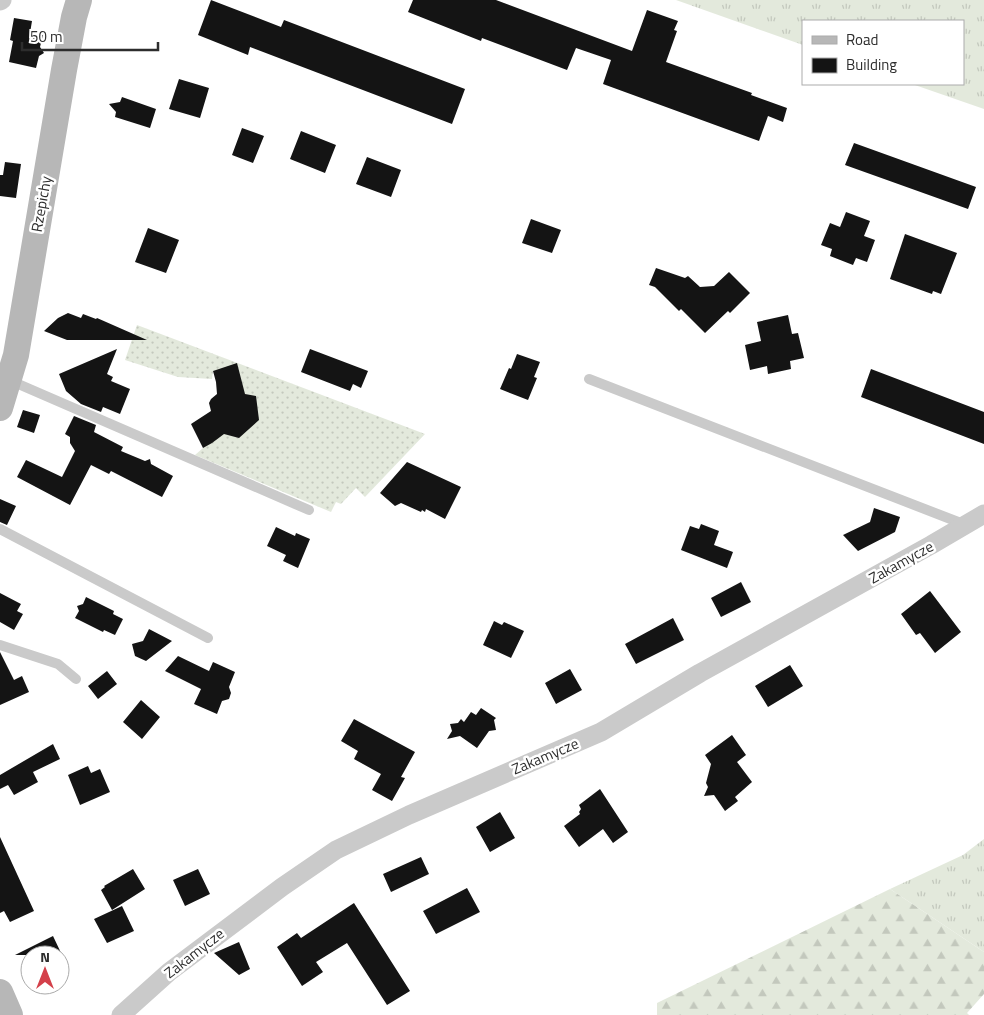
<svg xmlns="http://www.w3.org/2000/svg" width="984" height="1015" viewBox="0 0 984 1015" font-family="'Titillium Web',sans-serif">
  <defs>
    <pattern id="grass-tufts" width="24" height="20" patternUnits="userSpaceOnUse" patternTransform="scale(1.25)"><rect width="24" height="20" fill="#e3e9dc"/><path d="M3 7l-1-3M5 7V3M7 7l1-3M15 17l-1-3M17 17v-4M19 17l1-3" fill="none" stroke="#c3c8bd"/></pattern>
    <pattern id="forest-firs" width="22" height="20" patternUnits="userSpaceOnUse" patternTransform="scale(1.25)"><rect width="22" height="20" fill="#e3e9dc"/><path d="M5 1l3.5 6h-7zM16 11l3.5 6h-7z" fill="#c3c8bd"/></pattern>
    <pattern id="garden-dots" width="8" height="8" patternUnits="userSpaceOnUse" patternTransform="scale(1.25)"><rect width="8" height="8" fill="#e3e9dc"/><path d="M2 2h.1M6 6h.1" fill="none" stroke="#c3c8bd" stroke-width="1.8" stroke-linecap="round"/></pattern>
  </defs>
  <rect width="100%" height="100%" fill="#fff"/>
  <path fill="url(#grass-tufts)" d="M676,0H984V109L912,84H963V21H803V45Z
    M984,839V952L890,889L963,855Z"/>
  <path fill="url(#forest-firs)" d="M890,889L984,952V994L967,1013L969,1015H657V1003Z"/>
  <path fill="url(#garden-dots)" d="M137,325L425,434L365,497L356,488L341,504L336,502L331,512L195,455L203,448L227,431L243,393L213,371L212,379L178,377L125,360Z"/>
  <path fill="#141414" d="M211,0L281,27L284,20L465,89L452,124L250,47L248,55L198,35Z
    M413,0H496L632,51L647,10L678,21L674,30L677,31L666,62L752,93L751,95L787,108L783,122L768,116L759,141L603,84L611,60L576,48L567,70L482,38L481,41L408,12Z
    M14,18L32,21L30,33L43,35L40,47L44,53L39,56L36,68L9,62L13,41L10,40Z
    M179,79L209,88L200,118L169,109Z
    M122,97L156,109L150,128L115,117L116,112L109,104L120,102Z
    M242,128L264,136L253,163L232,155Z
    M301,131L336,145L325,173L290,159Z
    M854,143L976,187L968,209L845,165Z
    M367,157L401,170L391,197L356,184Z
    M5,162L21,164L16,198L0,196V175H3Z
    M846,212L870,221L864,236L875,240L867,262L856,258L853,265L830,256L832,249L821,245L830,223L840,227Z
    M531,219L561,230L552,253L522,243Z
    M148,228L179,240L166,273L135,262Z
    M905,234L957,253L941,294L933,291L932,294L890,279Z
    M656,268L685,278L688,276L700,287L714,286L729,272L750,293L730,313L728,311L705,333L681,309L679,311L655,287L649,285Z
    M68,313L81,318L83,314L96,319L97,318L147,340H67L44,331L58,318Z
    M788,315L792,334L798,333L804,358L790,361L791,369L768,374L767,366L750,370L745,345L761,341L757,322Z
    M117,349L107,374L113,377L111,381L130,389L120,414L103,407L101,412L81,404L66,391L59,374Z
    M310,349L368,371L361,388L353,384L350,391L301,372Z
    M517,354L540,362L534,377L537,378L528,400L500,389L509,368L511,369Z
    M237,363L245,394L256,396L259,420L239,438L224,434L212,443L203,448L191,424L211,411L209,403L211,399L217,394L216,382L213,371Z
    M871,369L984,412V444L861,397Z
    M23,410L40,415L34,433L17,427Z
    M74,416L96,425L94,432L123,447L121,451L145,461L150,459L151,464L173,476L162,497L111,471L109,474L91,465L70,505L17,477L26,460L62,477L75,451L70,443V437L65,434Z
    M407,462L461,487L445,519L426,509L425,512L422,510L421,512L401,503L395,506L380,493Z
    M0,499L16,506L7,525L0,522Z
    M874,508L900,517L895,532L858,551L843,535L870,522Z
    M701,524L719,531L714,545L733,552L727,568L681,550L690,526L699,529Z
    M276,527L295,536L296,533L310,539L298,568L283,561L286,555L267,546Z
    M741,582L751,602L721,617L711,598Z
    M930,591L961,632L935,653L920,633L916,635L901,614Z
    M0,593L21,604L17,611L23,614L14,630L0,622Z
    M86,597L114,611L113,614L123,619L115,635L104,630L103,632L75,618L79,611L77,606L83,604Z
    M673,618L684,640L636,664L625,644Z
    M494,621L502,625L504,622L524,631L511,658L483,645Z
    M149,629L172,641L146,661L135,656L132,644L143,641Z
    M0,652L14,680L22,676L29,692L0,705Z
    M178,656L209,671L213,662L235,672L229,687L231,693L229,699L222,701L217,714L194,704L201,689L165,671Z
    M790,665L803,686L768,707L755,686Z
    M570,669L582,690L556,704L545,683Z
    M107,671L117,684L98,699L88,686Z
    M141,700L160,717L142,739L123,722Z
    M481,708L496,718L494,720L496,730L489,731L477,748L460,736L447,739L452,731L450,724L458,723L461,719L464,722L471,712L476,715Z
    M354,719L415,752L401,777L405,778L392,801L372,790L381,774L354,759L358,751L341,741Z
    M732,735L746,755L737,762L752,782L735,797L738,801L725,811L714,795L704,796L708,787L706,783L711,764L705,755Z
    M53,744L60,759L33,772L38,782L14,795L8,785L0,789V775Z
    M88,766L91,773L100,769L110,792L80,805L68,775Z
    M600,789L628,832L613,843L603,829L579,847L564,826L580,814L579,812L581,809L579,805Z
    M500,812L515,838L490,852L476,827Z
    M0,837L34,911L10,922L4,911L0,913Z
    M421,857L429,874L391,892L383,874Z
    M133,869L145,889L112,910L101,890L105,887L104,886Z
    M198,869L210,894L185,906L173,880Z
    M467,888L480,912L436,934L423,911Z
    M354,903L410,991L387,1005L347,943L316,962L323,972L302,986L277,947L297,933L301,938Z
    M122,906L134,931L107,943L94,919Z
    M53,936L62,955H15Z
    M239,942L250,969L239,975L214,953Z"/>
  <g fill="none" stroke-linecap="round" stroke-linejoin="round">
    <path stroke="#cacaca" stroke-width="10" d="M589,379L966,525
      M9,380L309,510
      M0,529L208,638
      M0,645L58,664L76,679"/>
    <path stroke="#cacaca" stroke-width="19" d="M0,1L2,0
      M121,1015L169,972L282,887L336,850L409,815L601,732L700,673L931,545L984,514"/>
    <path stroke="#b7b7b7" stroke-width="26" d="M0,408L16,355L64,70L74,17L79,0
      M0,992L10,1015"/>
  </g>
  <g text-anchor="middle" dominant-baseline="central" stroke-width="5" stroke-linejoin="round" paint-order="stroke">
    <g font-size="15" fill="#2d2d2d" stroke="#fff">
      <text transform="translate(41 204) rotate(-80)">Rzepichy</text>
      <text transform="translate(901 562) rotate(-29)">Zakamycze</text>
      <text transform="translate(545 756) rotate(-23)">Zakamycze</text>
      <text transform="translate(194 953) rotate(-38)">Zakamycze</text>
    </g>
  </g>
  <rect x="802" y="20" width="162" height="65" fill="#ffffff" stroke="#ababab"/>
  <rect x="812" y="36" width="25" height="8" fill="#b7b7b7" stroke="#ababab"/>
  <text x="846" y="45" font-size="15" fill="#2d2d2d">Road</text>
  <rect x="812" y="58" width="25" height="15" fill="#141414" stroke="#ababab"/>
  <text x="846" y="70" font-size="15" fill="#2d2d2d">Building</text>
  <g transform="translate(45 970)"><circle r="24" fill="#ffffff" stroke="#ababab"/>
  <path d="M0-4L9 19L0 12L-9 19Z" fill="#d4404a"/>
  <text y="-8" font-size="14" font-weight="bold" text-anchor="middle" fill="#2d2d2d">N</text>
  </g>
  <path d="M22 42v8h136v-8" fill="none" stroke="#2d2d2d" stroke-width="2.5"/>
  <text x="30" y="42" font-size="15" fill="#2d2d2d" stroke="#ffffff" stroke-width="4" paint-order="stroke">50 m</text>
</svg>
